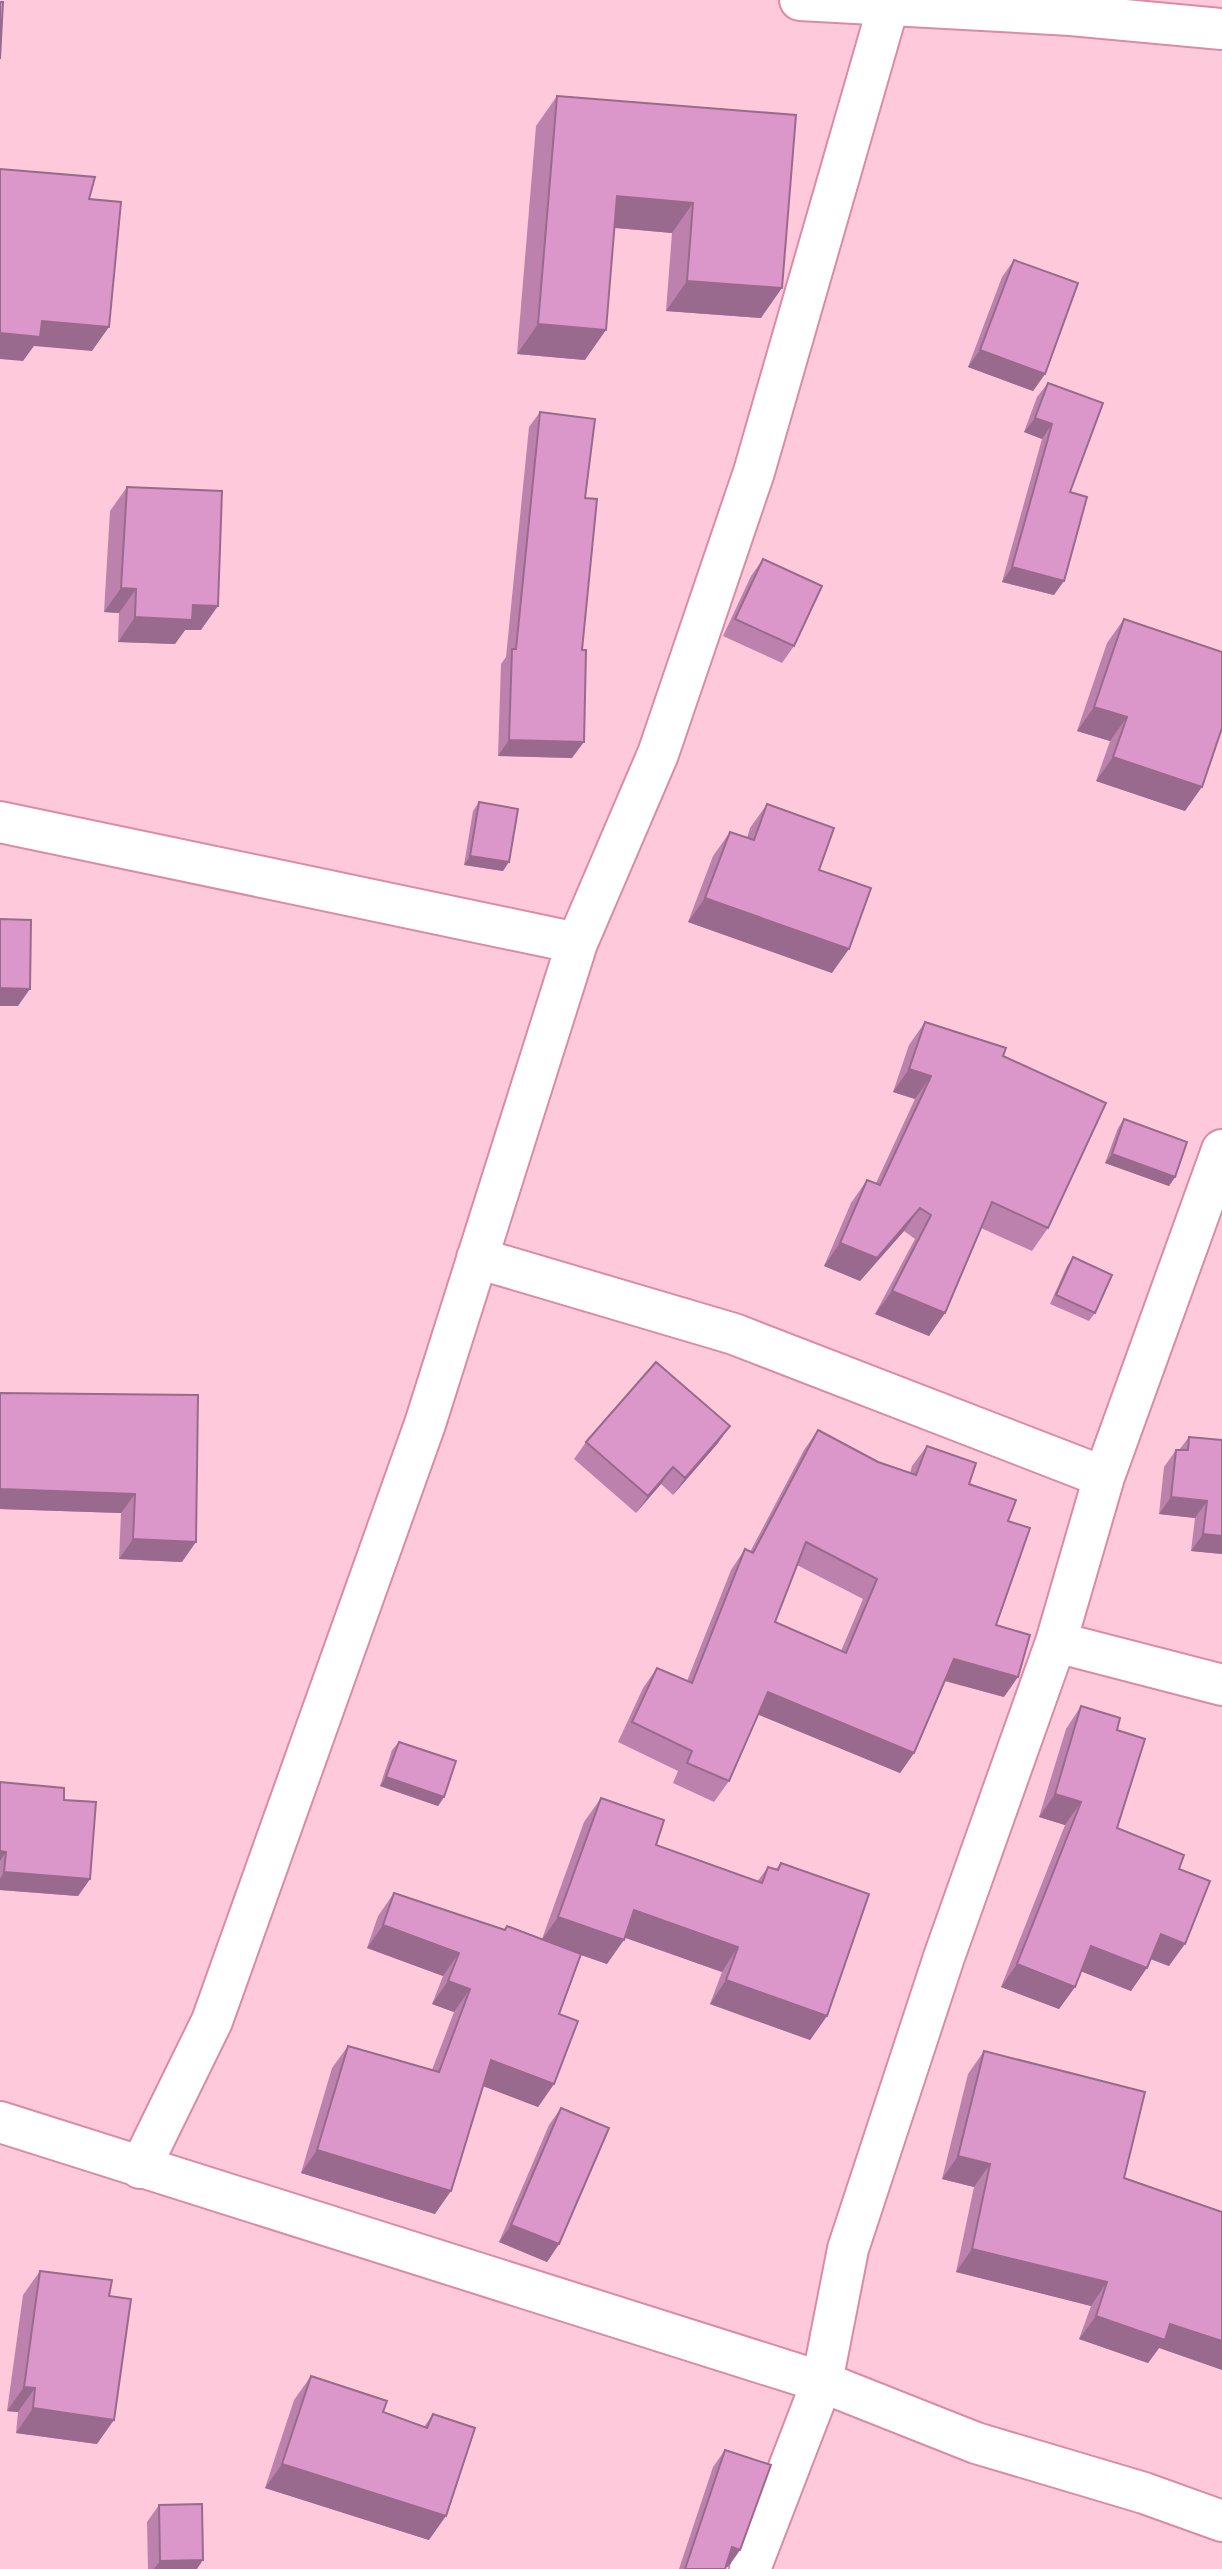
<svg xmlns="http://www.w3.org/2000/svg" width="1222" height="2569" viewBox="0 0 1222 2569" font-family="Jost,sans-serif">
  <rect width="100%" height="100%" fill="#fecadb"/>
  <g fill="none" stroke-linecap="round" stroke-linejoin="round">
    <g stroke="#db8aa7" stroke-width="44">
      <path id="minor" d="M800,0L1071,15L1222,29
        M0,822L577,943
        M477,1258L734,1334L1104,1477
        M1056,1642L1222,1685
        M0,2122L822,2382L976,2443L1144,2493L1222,2521
        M140,2168L212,2021L425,1424L577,943L658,754L754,472L888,7
        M750,2569L822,2382L848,2249L944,1957L1056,1642L1104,1477L1222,1150"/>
    </g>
    <use href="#minor" stroke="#fff" stroke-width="40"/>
  </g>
  <path fill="#bc82ad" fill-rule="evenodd" d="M557,96L796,115L761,318L666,311L672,233L614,228L585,360L517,354L536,126Z
    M1014,260L1045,374L1033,391L968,367L1002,277Z
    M1048,383L1070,492L1054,595L1002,582L1042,439L1024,432L1037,397Z
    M540,412L585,498L582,650L572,758L498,756L501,664L506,657L529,427Z
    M127,487L201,630H185L175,644L118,642L119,613L104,612L110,511Z
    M763,559L794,646L782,663L723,636L751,576Z
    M1124,619L1219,738L1185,811L1096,781L1110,741L1077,731L1107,643Z
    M479,802L503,871L464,865L473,811Z
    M767,804L819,870L832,973L688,922L713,856L730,832L747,838L750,828Z
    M925,1022L1003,1056L1048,1228L1032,1251L981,1228L945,1313L929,1336L875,1314L915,1239L904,1231L860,1281L824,1266L851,1203L867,1180L876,1183L915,1099L893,1092L909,1045Z
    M1124,1119L1175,1177L1169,1186L1105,1163L1118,1128Z
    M1073,1257L1095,1313L1089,1321L1050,1304L1067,1266Z
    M0,1393L198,1395L182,1562L119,1559L121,1513L0,1509Z
    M818,1430L878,1462L910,1473L912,1466L927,1446L1008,1521L996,1625L1004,1697L944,1681L914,1753L900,1773L758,1714L729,1781L714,1802L673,1783L678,1771L618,1742L643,1688L657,1668L687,1681L731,1570L745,1549L750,1552L804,1450ZM797,1565L863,1599L841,1651L775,1622Z
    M1189,1437L1222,1440V1554L1191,1551L1195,1518L1159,1514L1164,1467L1176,1450H1179Z
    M586,1442L718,1443L673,1495L661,1484L636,1513L574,1459Z
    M1081,1706L1117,1730V1828L1179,1869L1169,1966L1151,1959L1131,1991L1081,1971L1075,1987L1059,2009L1001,1987L1065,1825L1039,1817L1066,1729Z
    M399,1742L444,1797L438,1806L380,1786L392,1750Z
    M0,1782L64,1800L90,1879L78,1896L0,1890Z
    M601,1798L656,1845L757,1882L768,1867L776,1869L781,1863L827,2016L810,2040L710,2004L722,1972L624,1937L607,1964L581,1955L559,2014L554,2084L538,2107L483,2086L435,2214L301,2173L332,2068L348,2046L432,2070L454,2012L432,2004L443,1976L367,1948L378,1916L394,1893L504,1930L507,1926L542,1939L584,1822Z
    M984,2051L1124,2178L1159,2348L1148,2363L1079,2339L1091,2306L956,2272L974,2187L942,2179L968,2074Z
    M561,2108L559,2244L547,2262L499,2242L549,2125Z
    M40,2271L109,2296L97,2444L16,2433L18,2412L7,2411L23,2295Z
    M311,2376L383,2412L424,2427L433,2414L429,2540L265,2488L294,2400Z
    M725,2450L740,2550L728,2567L726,2566L725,2569H679L713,2467Z
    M159,2505L197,2569H148L147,2522Z"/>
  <path fill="#996a8d" d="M617,196L693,203L672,233L596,226Z
    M687,281L782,288L761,318L666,311Z
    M42,321L109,327L92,351L34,346L23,361L0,359V333Z
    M538,324L606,330L585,360L517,354Z
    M980,350L1045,374L1033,391L968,367Z
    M1035,418L1052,424L1042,439L1024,432Z
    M1012,567L1064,581L1054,595L1002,582Z
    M121,588L136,589L119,613L104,612Z
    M193,605L218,606L201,630H185L175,644L118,642L135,617Z
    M1094,707L1127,717L1110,741L1077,731Z
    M509,740L584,742L572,758L498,756Z
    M1113,757L1202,787L1185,811L1096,781Z
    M470,856L509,862L503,871L464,865Z
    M705,898L849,949L832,973L688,922Z
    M0,988L30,989L18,1006H0Z
    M909,1069L931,1076L915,1099L893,1092Z
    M1112,1154L1175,1177L1169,1186L1105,1163Z
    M920,1208L904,1231L860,1281L824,1266L840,1243Z
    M892,1291L945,1313L929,1336L875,1314Z
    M730,1426L718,1443L673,1495L685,1478Z
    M673,1467L661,1484L636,1513L648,1496Z
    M0,1489L135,1494L121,1513L0,1509Z
    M1171,1497L1207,1501L1195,1518L1159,1514Z
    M1203,1534L1222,1536V1554L1191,1551Z
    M133,1539L196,1542L182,1562L119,1559Z
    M954,1659L1018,1677L1004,1697L939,1679Z
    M768,1692L914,1753L900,1773L754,1713Z
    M386,1777L444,1797L438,1806L380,1786Z
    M1055,1794L1081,1802L1065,1825L1039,1817Z
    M0,1851L6,1852L0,1861Z
    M4,1872L90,1879L78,1896L0,1890V1879Z
    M634,1910L738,1947L722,1972L617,1935Z
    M558,1917L624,1940L607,1964L541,1941Z
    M383,1925L459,1953L443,1976L367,1948Z
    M1161,1934L1185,1944L1169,1966L1145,1957Z
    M1091,1946L1147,1968L1131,1991L1075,1969Z
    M1017,1964L1075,1987L1059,2009L1001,1987Z
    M726,1980L827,2016L810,2040L710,2004Z
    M448,1981L470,1989L454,2012L432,2004Z
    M491,2060L554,2084L538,2107L475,2083Z
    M317,2150L451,2191L435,2214L301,2173Z
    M958,2156L990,2164L974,2187L942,2179Z
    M511,2225L559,2244L547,2262L499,2242Z
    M972,2249L1107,2282L1091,2306L956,2272Z
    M1096,2316L1170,2324L1222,2341V2370L1159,2348L1148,2363L1079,2339Z
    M24,2387L35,2388L18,2412L7,2411Z
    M33,2408L114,2420L97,2444L16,2433Z
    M282,2464L446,2516L429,2540L265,2488Z
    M732,2547L740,2550L728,2567L720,2564Z
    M203,2560L197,2569H154L160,2561Z"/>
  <path fill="#db97c9" stroke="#996a8d" stroke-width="2" fill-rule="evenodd" d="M0,2H3L0,59Z
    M557,96L796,115L782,288L687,281L693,203L617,196L606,330L538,324Z
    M0,169L95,177L89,199L121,202L109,327L42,321L40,337L0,333Z
    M1014,260L1078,283L1045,374L980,350Z
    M1048,383L1103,403L1070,492L1087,497L1064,581L1012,567L1052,424L1035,418Z
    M540,412L595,419L585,498L597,499L582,650H586L584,742L509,740L512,649H516Z
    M127,487L222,491L218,606L193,605L192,620L135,617L136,589L121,588Z
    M763,559L822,586L794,646L735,619Z
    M1124,619L1222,652V728L1202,787L1113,757L1127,717L1094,707Z
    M479,802L518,809L509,862L470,856Z
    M767,804L834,828L819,870L871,888L849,949L705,898L730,832L754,840Z
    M0,919L31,920L30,989L0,988Z
    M925,1022L1006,1048L1003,1056L1106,1103L1048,1228L992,1202L945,1313L892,1291L931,1215L920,1208L877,1258L840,1243L867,1180L880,1185L931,1076L909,1069Z
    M1124,1119L1187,1142L1175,1177L1112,1154Z
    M1073,1257L1112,1275L1095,1313L1056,1295Z
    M656,1362L730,1426L685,1478L673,1467L648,1496L586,1442Z
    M0,1393L198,1395L196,1542L133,1539L135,1494L0,1489Z
    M818,1430L878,1462L916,1475L927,1446L976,1463L969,1484L1016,1500L1008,1521L1030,1528L996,1625L1030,1635L1018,1677L954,1659L914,1753L768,1692L729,1781L687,1763L692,1751L632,1722L657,1668L692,1683L745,1549L753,1553ZM806,1542L877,1579L846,1653L775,1622Z
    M1189,1437L1222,1440V1536L1203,1534L1207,1501L1171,1497L1176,1450H1188Z
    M1081,1706L1120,1718L1117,1730L1145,1739L1117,1828L1184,1855L1179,1869L1210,1881L1185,1944L1161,1934L1147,1968L1091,1946L1075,1987L1017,1964L1081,1802L1055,1794Z
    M399,1742L456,1761L444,1797L386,1777Z
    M0,1782L64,1788V1800L96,1802L90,1879L4,1872L6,1852L0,1851Z
    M601,1798L664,1820L656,1845L762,1883L768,1867L778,1870L781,1863L869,1894L827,2016L726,1980L738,1947L634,1910L624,1940L558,1917Z
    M394,1893L505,1930L507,1926L581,1954L559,2014L578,2021L554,2084L491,2060L451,2191L317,2150L348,2046L439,2072L470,1989L448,1981L459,1953L383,1925Z
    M984,2051L1145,2092L1124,2178L1222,2212V2341L1170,2324L1165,2340L1096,2316L1107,2282L972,2249L990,2164L958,2156Z
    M561,2108L609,2128L559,2244L511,2225Z
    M40,2271L112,2280L109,2296L131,2299L114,2420L33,2408L35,2388L24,2387Z
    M311,2376L387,2401L383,2412L427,2428L433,2414L475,2428L446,2516L282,2464Z
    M725,2450L771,2465L740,2550L732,2547L725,2569H685Z
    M202,2504L203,2560L160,2561L159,2505Z"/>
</svg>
